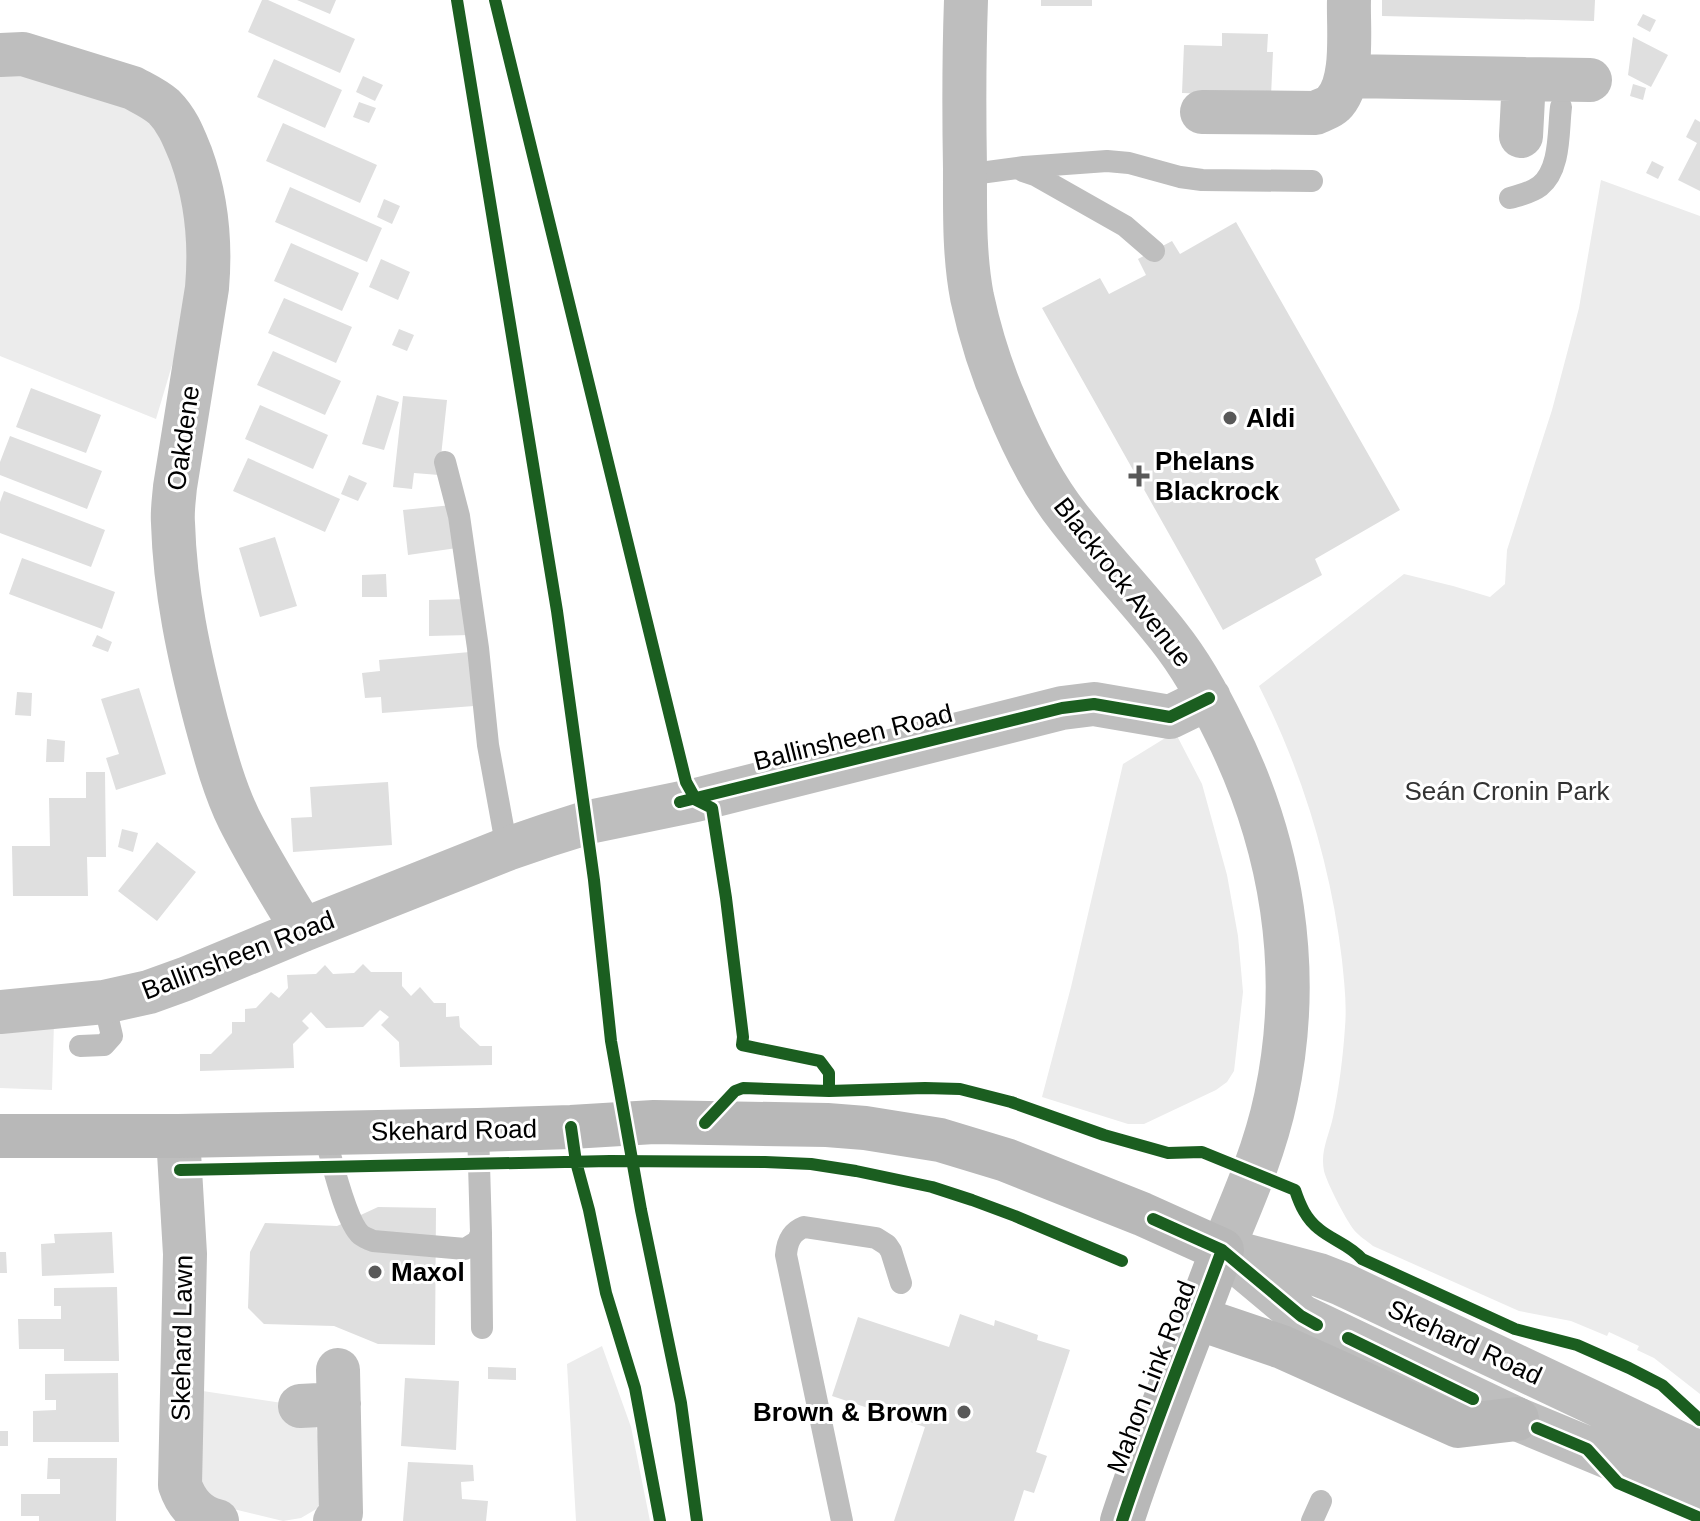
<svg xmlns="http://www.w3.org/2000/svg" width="1700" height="1521" viewBox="0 0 1700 1521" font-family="Arial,sans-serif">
  <rect width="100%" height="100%" fill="#fff"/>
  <path fill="#ececec" d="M17,73L133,106L159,126L194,231L178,345L156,419L0,356V76Z
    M1601,180L1700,216V1394L1654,1358L1637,1350L1639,1346L1609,1332L1607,1336L1571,1321L1519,1311L1373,1246C1367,1241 1359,1236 1354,1230C1346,1220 1327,1183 1324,1171C1320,1151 1329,1136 1333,1117C1339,1088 1343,1057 1345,1027C1347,1004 1344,981 1342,960C1331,865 1302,771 1259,686L1404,574L1453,586L1490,597L1505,584L1507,550L1552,410L1579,308Z
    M1175,732L1202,784L1227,875L1238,936L1243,992L1234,1071L1227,1082L1216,1090L1144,1124H1128L1042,1097L1071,987L1123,764Z
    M54,1023L52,1090L0,1088V1027Z
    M602,1346L631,1427L650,1521H576L567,1364Z
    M196,1390L289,1404L315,1420L326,1481L318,1508L301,1518L283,1521L217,1505L200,1487Z"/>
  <path fill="#dfdfdf" d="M262,0H268L355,39L340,73L248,32Z
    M297,0H336L330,14Z
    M1041,0H1092V6H1041Z
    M1382,0H1595L1594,21L1382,16Z
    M1643,14L1656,20L1650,32L1637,25Z
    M1222,33L1268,34L1267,52H1273L1271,96L1182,93L1184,45L1222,46Z
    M1633,37L1668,55L1651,87L1628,75Z
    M274,59L342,90L325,128L257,97Z
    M363,76L383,85L375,101L356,92Z
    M1633,84L1646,88L1643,100L1630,96Z
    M359,102L376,108L369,123L353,117Z
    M1695,119L1700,122V191L1678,180L1697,143L1686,137Z
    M283,123L377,165L360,203L266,161Z
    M1652,161L1664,167L1658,179L1646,173Z
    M290,187L382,228L367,262L275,222Z
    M384,199L400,206L392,224L377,217Z
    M1236,222L1400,510L1315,559L1322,575L1223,630L1042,308L1100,278L1109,294L1146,275L1138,259L1172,241L1180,254Z
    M291,243L359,273L342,311L274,281Z
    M381,259L410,272L398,300L369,287Z
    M284,298L352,327L336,363L268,333Z
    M399,329L414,335L407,351L392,345Z
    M273,351L341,381L325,415L257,385Z
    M31,388L101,415L86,453L16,427Z
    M377,395L399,402L384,450L362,444Z
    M403,396L447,400L439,475L414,473L412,489L393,487Z
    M260,405L328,435L313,469L245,439Z
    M10,436L102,471L87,509L0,475V462Z
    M248,458L340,499L325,532L233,491Z
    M349,475L367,483L358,501L341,494Z
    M4,491L105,530L91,567L0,533V502Z
    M452,505L457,548L408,555L403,510Z
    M275,537L297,606L260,617L239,548Z
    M22,558L115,592L102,629L9,594Z
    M386,574L387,597H362V575Z
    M468,599L470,635L429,636V600Z
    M97,635L112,642L108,652L92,646Z
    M470,652L474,706L382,713L381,697L365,698L362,673L380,671L379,660Z
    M139,688L166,774L116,790L106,758L119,754L101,699Z
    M17,692L32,693L31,716L15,715Z
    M47,739L65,741L64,762H46Z
    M86,772H105L106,857H87L88,896H13L12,846H50L49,798H86Z
    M388,782L392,845L293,852L291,818L312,817L310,787Z
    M122,829L138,833L133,852L118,847Z
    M157,842L196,872L157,921L118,891Z
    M363,964L371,972H402V986L411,996L420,987L434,1003H446V1017L459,1016L460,1027L480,1046H492V1065L400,1067L399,1042L381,1025L389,1017L380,1010L363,1027L326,1028L311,1012L302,1021L309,1028L293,1044L294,1068L200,1071V1054H211L232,1033V1022H245V1009L256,1008L271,992L279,998L288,988L287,975L316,974L325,965L333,974L354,973Z
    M378,1207L436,1208L435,1345L378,1344L334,1326L264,1324L248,1308L250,1252L265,1223L337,1226Z
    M112,1232L114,1273L42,1276L41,1244L55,1243L54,1234Z
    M0,1252H6L7,1273H0Z
    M117,1287L119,1361H64V1349H19L18,1319H61V1306H54V1288Z
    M960,1314L994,1326L995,1320L1038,1335L1037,1340L1070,1350L1036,1452L1047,1456L1034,1493L1024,1490L1014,1521H894L925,1427L832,1396L858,1317L949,1347Z
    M488,1367L516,1368V1380L488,1379Z
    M118,1373L119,1442H33V1411L56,1410V1400H45V1374Z
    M405,1378L459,1381L456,1450L401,1446Z
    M0,1431H8V1446H0Z
    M48,1458H117L116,1521H39V1516H21V1494H60V1479H47Z
    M408,1462L473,1465L474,1481L461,1482L462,1499L488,1501L486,1521H403Z"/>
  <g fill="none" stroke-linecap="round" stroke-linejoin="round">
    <path stroke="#bebebe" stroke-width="22" d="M1023,171L1035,175L1125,226L1154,251
      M965,175L1024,167L1107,161L1129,163L1180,177L1202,180L1312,181
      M1510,198C1520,195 1531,193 1540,186C1561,169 1558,131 1561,107
      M445,462L459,516L478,648L488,745L507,849
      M80,1046L104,1045L112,1036L104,1002
      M324,1133C331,1156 345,1221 361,1235C365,1238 369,1239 373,1241L465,1249L478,1241L481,1233L478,1130
      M481,1233L482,1328
      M842,1521L786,1255C787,1242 791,1232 804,1227L876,1238L887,1245L891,1251L901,1283
      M1312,1521L1321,1501"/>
    <path stroke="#bebebe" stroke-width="44" d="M966,0C964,56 964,113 965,169C965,212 964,255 972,297C980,334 992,372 1007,406C1023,445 1043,485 1069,518C1101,559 1137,596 1169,637C1192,666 1209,697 1225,730C1282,844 1303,971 1276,1097C1265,1150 1243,1200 1222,1250
      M0,55L23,54L133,88C144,94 155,99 164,107C178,121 184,138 191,155C207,199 211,242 207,288L175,487C174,499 172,511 173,523C175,591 189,656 206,721C215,754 224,788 239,819C258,857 281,894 303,930
      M1347,76L1590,80
      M1202,112L1316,113C1321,110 1329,108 1333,104C1355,83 1348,28 1349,0
      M1521,136L1524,79
      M0,1012L104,1002L149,992L185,979L303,930L507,849L548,835L589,822L696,800L1062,708L1094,704L1170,717L1209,698
      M178,1136L185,1254L180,1485C186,1503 198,1517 217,1521
      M300,1406L339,1404
      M335,1521L341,1513L338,1370"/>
    <path stroke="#bebebe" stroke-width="44" d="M1222,1250L1301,1316L1517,1419L1700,1495
      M1232,1252L1319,1275L1342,1284L1700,1453"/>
    <path stroke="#b8b8b8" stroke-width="44" d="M0,1136H178L478,1130L571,1127L654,1122L827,1125L865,1128L940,1140L1006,1160L1142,1214L1222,1250C1189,1340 1152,1429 1122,1521
      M1197,1318L1282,1347L1458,1426L1517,1419"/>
    <g stroke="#fff" stroke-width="17">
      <path id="cycleway" d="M457,0L557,611L594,880L611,1041L641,1210L681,1403L697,1521
        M495,0L686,782L696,800L712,808L726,898L743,1037L742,1045L820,1061L829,1073V1091
        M680,802L1062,708L1094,704L1170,717L1209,698
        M705,1123L735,1091L743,1088L829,1091L925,1088L960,1089L1011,1102L1104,1135L1168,1153L1202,1152L1295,1190C1300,1205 1306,1219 1319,1229C1332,1240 1350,1245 1362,1259L1515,1329L1577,1345L1629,1368L1662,1385L1700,1420
        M571,1127L576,1162L589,1210L606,1293L635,1388L660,1521
        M180,1170L610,1161L765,1162L811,1164L856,1171L932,1187L972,1200L1015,1216L1122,1261
        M1153,1219L1222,1250L1301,1316L1317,1325
        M1348,1338L1473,1399
        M1537,1428L1587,1449L1618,1483L1700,1518
        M1122,1521C1152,1429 1189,1340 1222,1250"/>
    </g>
    <use href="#cycleway" stroke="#1b5e20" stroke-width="12"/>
  </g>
  <g fill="#595959" stroke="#fff" stroke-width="3">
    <circle cx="1230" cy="418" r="8"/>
    <path d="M1135 464h8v8h8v8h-8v8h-8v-8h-8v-8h8z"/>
    <circle cx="375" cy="1272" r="8"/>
    <circle cx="964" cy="1412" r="8"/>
  </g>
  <g text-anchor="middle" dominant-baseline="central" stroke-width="6" stroke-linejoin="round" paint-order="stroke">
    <g font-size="26" font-weight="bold" fill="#000" stroke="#fff" text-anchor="start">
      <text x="1246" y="418">Aldi</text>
      <text x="1155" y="461">Phelans<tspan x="1155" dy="30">Blackrock</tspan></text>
      <text x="391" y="1272">Maxol</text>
      <text x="948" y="1412" text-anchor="end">Brown &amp; Brown</text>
    </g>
    <g font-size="26" fill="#000" stroke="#fff">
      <text transform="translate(183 438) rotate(-82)">Oakdene</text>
      <text transform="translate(1123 582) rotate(52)">Blackrock Avenue</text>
      <text transform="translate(853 737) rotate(-14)">Ballinsheen Road</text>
      <text transform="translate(238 955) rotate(-21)">Ballinsheen Road</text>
      <text transform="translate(454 1130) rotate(-1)">Skehard Road</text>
      <text transform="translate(182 1338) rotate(-89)">Skehard Lawn</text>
      <text transform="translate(1465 1342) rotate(25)">Skehard Road</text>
      <text transform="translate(1151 1377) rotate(-69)">Mahon Link Road</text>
    </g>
    <g font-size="26" fill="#333" stroke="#fff">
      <text x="1507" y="791">Seán Cronin Park</text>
    </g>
  </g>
</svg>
